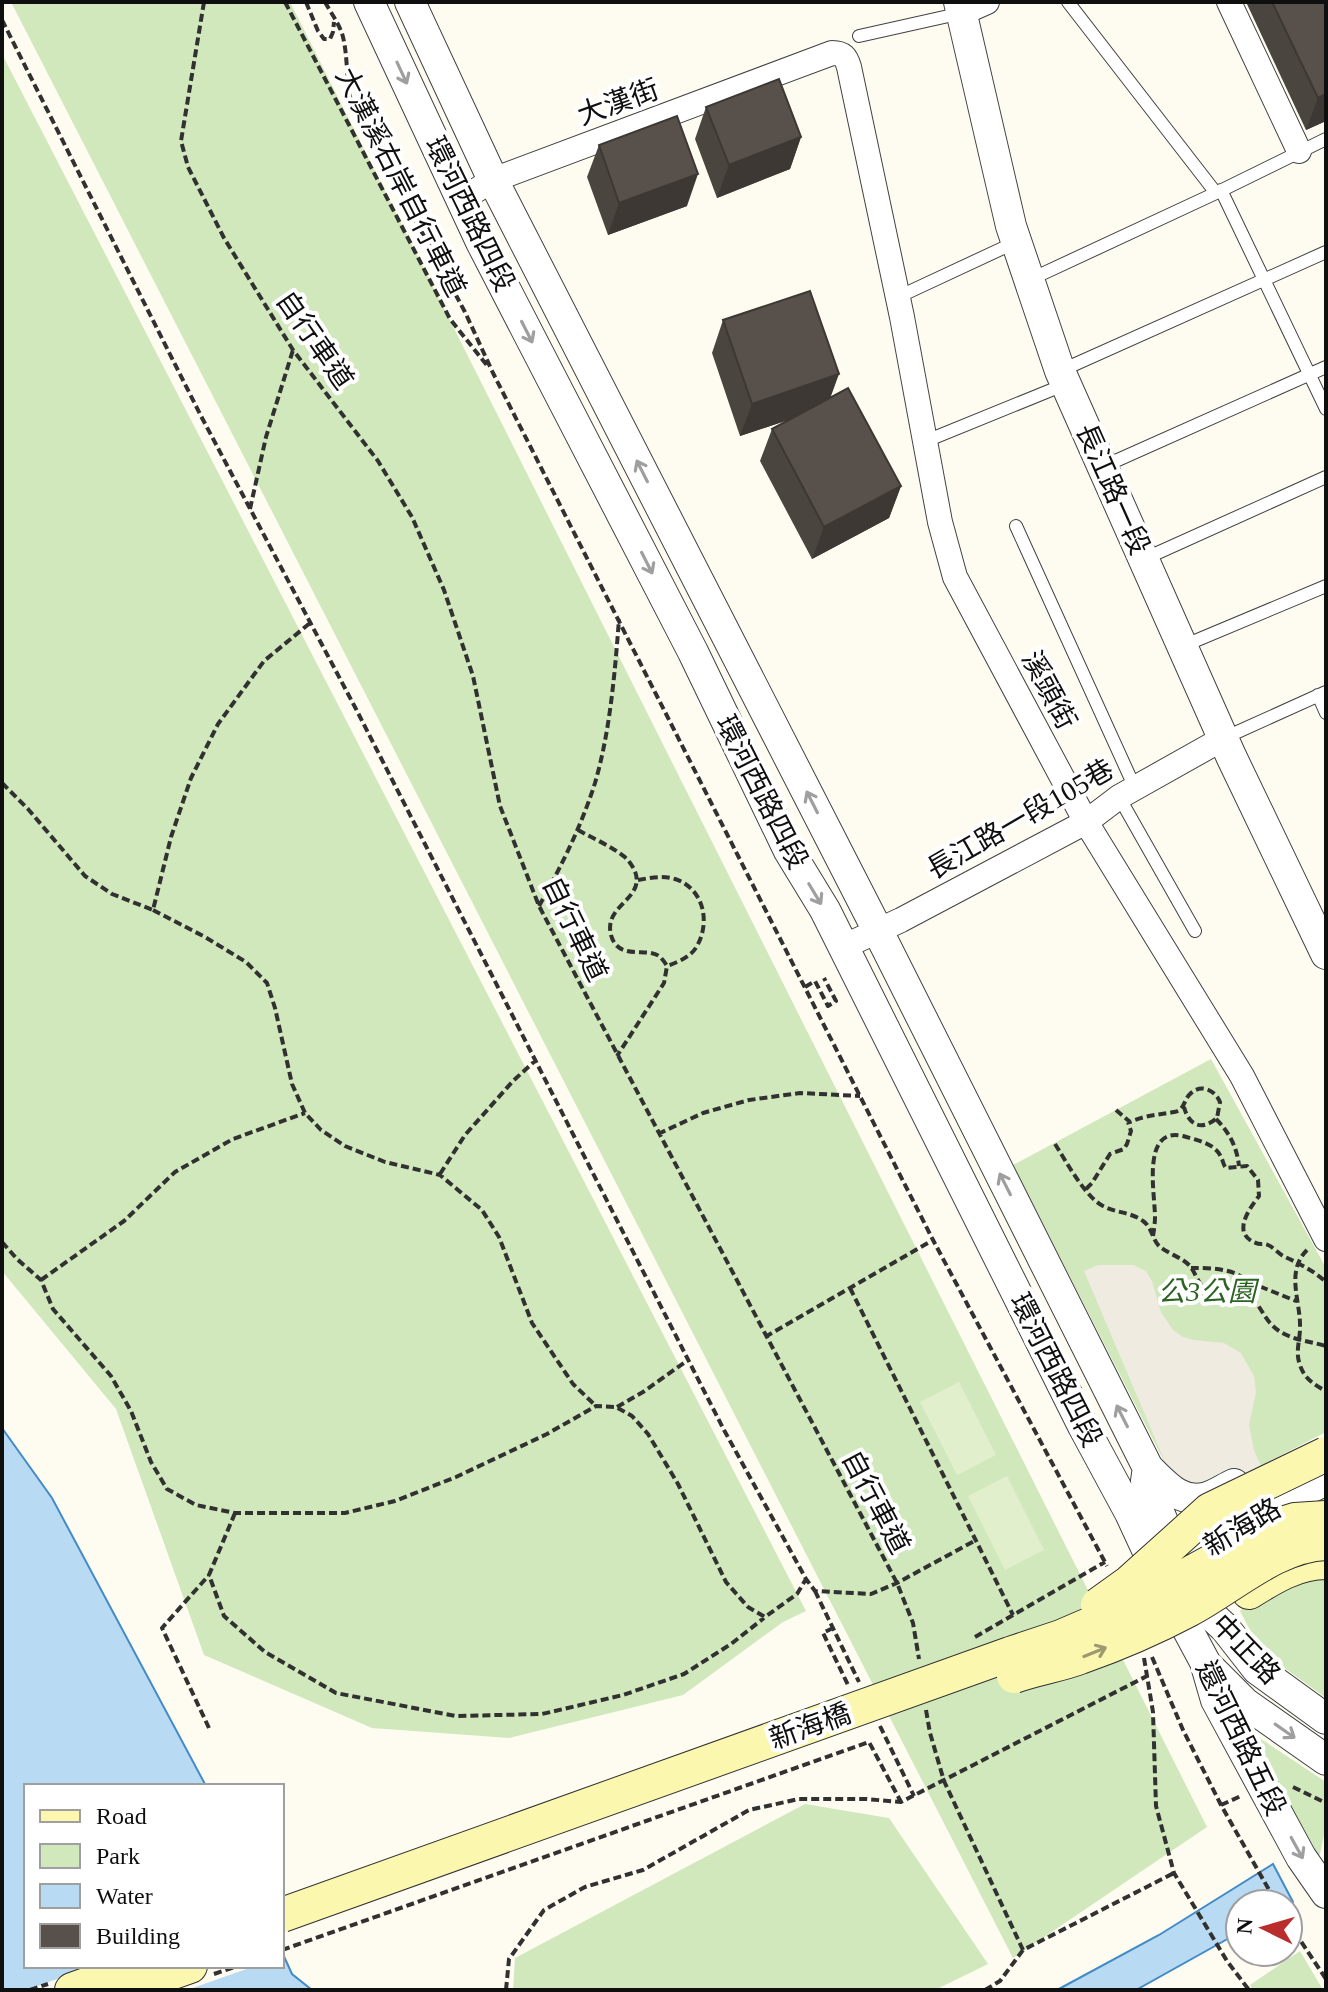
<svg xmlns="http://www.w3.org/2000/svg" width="1328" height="1992" viewBox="0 0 1328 1992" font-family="'Times New Roman','Noto Sans TC',serif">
  <rect width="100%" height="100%" fill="#fefcf1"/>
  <path fill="#d0e8bc" d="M11,2H290L1207,1827L1013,1958Z
    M2,54L806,1611L783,1622L683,1695L509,1738L372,1728L204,1655L116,1409L2,1271Z
    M1211,1059L1326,1268V1432L1222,1486L1168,1469L1013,1165Z
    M1326,1569V1698L1261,1651L1240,1611L1258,1594Z
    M1249,1735H1255L1326,1782V1825L1320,1854L1317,1857Z
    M805,1804L889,1818L988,1964L935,1990H513L515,1958Z
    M1300,1951L1323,1990H1253L1250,1985Z"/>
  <path fill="#e1efcd" d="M959,1382L996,1455L957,1475L920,1402Z
    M1007,1476L1044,1550L1005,1570L968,1496Z"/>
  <path fill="#efebe0" d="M1098,1265H1133L1146,1271L1152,1281L1161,1312L1173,1330L1183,1337L1194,1340L1224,1343L1241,1353L1254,1376L1256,1392L1249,1425L1254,1450L1261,1466L1222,1486L1188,1488L1168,1469L1084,1271Z"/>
  <path fill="#b8daf3" stroke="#428bc7" stroke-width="2" d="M2,1428L52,1498L206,1786H26V1966H282V1952L292,1974L312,1990H2Z
    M1273,1864L1293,1902L1288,1905L1240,1904V1932L1136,1990H1057L1159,1935Z"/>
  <path fill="#fefcf1" d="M94,1966H255L187,1990H26Z"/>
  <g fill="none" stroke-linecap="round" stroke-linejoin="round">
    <g stroke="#424242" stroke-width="14">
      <path id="service" d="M1068,2L1216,193
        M859,36L962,13
        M1221,190L1326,409
        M1029,280L1216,193L1326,139
        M898,297L1016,242
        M1060,371L1326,252
        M926,441L1066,384
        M1102,467L1326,367
        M1016,526L1135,788
        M1144,559L1326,477
        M1183,646L1326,586
        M1318,695L1326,713
        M1224,738L1326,692
        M1119,797L1195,931"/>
    </g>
    <g stroke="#424242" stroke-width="26">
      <path id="minor" d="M1229,2L1299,151
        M962,13L987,2
        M462,199L493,180L832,53C843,53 846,57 849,67L902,317L940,522L955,577L1086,822L1242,1076L1326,1239
        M843,947L901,920L1086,822L1119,797L1224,738"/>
    </g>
    <g stroke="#424242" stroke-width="32">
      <path id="tertiary" d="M369,2L481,242L693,652L789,851L825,910L1083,1426L1130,1513L1161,1580L1205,1662L1216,1700L1301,1857L1326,1893
        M410,2L493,180L878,931L1148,1468L1146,1481L1181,1565L1211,1615L1225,1628L1257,1669L1326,1719
        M959,2L1011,226L1060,371L1231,756L1326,954
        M1148,1468C1164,1483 1179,1503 1204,1498C1214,1496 1225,1488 1234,1484
        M1182,1564L1226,1533L1278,1504L1326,1480
        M1209,1667L1245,1703L1326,1760"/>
    </g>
    <g stroke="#313131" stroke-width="36">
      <path id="secondary" d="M1249,1592C1273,1577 1297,1562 1326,1562
        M72,1990L139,1966
        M122,1990L190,1966"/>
    </g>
    <path stroke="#313131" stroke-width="4" stroke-dasharray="8 4" stroke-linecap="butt" d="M204,2L181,141L188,167L224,238L293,350L378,461L412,517L444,590L473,676L500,806L539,906L897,1583L913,1623L919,1659
      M285,2L450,319L489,368
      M306,2L318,31L324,39H330L333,32L334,22
      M325,2C331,13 340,25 343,37C348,58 346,80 351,101L465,312L493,373L933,1240L1107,1566
      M2,20L201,416L356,709L724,1430L806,1579L815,1591L871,1594L897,1583L976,1540
      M250,509L266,437L293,350
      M2,783L28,809L85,876L112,894L153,910L171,837L191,778L218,724L264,661L310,623
      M578,830C592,838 609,845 622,855C627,858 631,864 634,869C648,899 603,904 611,935C618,961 646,947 659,956C661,957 666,964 667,966L664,983L617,1056
      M638,880C650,878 662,875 675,879C703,888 711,921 697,946C691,957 678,962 667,966
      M539,906C561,867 581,827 595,783C610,732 615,672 619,619
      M153,910L205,937L246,962L267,983L275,1008L292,1084L305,1113L321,1130L345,1146L385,1162L440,1175L482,1210L499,1237L532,1323L573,1384L596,1406
      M805,987L815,981L828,1006L836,1001L824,978
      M1116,1110L1130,1122C1145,1115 1159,1115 1174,1112C1185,1110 1183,1101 1190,1094C1201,1083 1215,1090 1220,1102L1217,1118C1202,1131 1189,1126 1184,1107
      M1216,1119C1229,1132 1237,1147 1239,1166
      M658,1134L703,1113L749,1100L800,1093L860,1096
      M1055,1144C1066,1161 1085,1197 1103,1206C1116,1213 1131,1212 1143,1221C1152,1227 1152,1239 1159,1246C1168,1254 1182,1257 1190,1266C1195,1272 1197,1281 1203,1287C1218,1302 1235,1298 1254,1300C1260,1307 1264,1316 1270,1323C1285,1340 1306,1340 1326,1346
      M440,1174L465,1135L513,1081L536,1060
      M1086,1189L1092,1183L1110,1154L1124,1149L1127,1144L1131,1131L1128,1122
      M1153,1236C1154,1230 1155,1223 1155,1217C1155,1194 1141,1126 1183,1136C1196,1140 1215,1143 1221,1157C1223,1160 1223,1165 1226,1168L1247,1166L1258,1180L1259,1196C1249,1209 1231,1234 1256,1243C1259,1245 1264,1243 1268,1245C1273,1247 1278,1253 1283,1256C1298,1263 1313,1270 1326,1282
      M2,1242L17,1259L41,1280L53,1309L111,1376L131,1411L151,1462L167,1489L196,1505L235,1513H345L395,1501L456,1477L547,1434L596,1406L616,1407L632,1416L648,1434L678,1484L726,1582L748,1607L765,1617L797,1594L806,1579
      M1307,1250C1285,1272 1301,1302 1300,1328C1300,1341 1295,1352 1300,1365C1304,1378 1314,1385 1326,1391
      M1191,1268C1216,1268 1253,1268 1254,1300
      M41,1280L124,1221L175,1172L233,1139L305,1113
      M1249,1282L1296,1301
      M850,1288L1013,1615
      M765,1337L933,1240
      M617,1407L643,1392L688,1360
      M235,1513L209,1575L224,1616L265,1652L336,1693L456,1716L542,1714L623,1695L684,1674L731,1644L764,1618
      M815,1591L859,1682
      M833,1628L823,1633L848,1685
      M975,1637L1105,1562
      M1152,1657L1183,1730L1221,1805L1277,1904
      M1144,1658L1153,1712L1156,1806L1174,1873L1227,1961L1249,1990
      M926,1710L930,1733L944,1781L1023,1950L1174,1873
      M880,1726L914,1796
      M209,1728L162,1628L209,1575
      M1293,1787L1326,1803
      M1221,1805L1241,1796
      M1288,1922L1326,1979
      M282,1950L869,1742L901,1802
      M214,1974L238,1966
      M30,1990L48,1984
      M506,1990L509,1959L544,1910L585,1887L643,1870L749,1810L799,1799H866L901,1802L1147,1676
      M985,1990L1000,1981L1023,1950"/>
    <use href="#service" stroke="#fff" stroke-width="12"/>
    <use href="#minor" stroke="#fff" stroke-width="24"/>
    <use href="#tertiary" stroke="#fff" stroke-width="30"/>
    <use href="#secondary" stroke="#fbf7af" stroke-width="34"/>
    <g stroke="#313131" stroke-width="36" stroke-linecap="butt">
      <path id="secondary-bridge" d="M1098,1605L1130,1582L1210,1510L1326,1454
        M1014,1676C1036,1668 1059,1665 1080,1657C1117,1644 1154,1628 1188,1610C1232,1587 1275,1545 1326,1543
        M282,1915L1010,1654L1061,1637L1103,1619L1144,1599L1276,1526L1295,1520L1326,1518"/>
    </g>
    <use href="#secondary-bridge" stroke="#fbf7af" stroke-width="34"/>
  </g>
  <path fill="#4b4540" d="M1246,2H1326V121L1306,130Z
    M706,107L801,137L790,169L717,198L695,139Z
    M599,145L687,206L608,235L587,177Z
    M723,320L831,397L901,486L889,518L812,559L760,461L772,429L788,420L740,436L712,353Z"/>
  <path fill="#3d3834" d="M1326,94V121L1306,130L1318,98Z
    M801,137L790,169L717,198L729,165Z
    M698,174L687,206L608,235L619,203Z
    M839,374L827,407L740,436L752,404Z
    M901,486L889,518L812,559L824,527Z"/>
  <path fill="#57504b" stroke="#3d3834" stroke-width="2" d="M1272,2H1326V94L1318,98Z
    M779,79L801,137L729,165L706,107Z
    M677,116L698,174L619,203L599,145Z
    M810,291L839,374L752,404L723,320Z
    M848,388L901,486L824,527L772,429Z"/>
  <defs><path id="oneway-shaft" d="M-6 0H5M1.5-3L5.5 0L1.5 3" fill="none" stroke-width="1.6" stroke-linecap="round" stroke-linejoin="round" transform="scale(2)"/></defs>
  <g stroke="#9f9f9f">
    <use href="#oneway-shaft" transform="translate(402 73) rotate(65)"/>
    <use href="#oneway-shaft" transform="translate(527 332) rotate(63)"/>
    <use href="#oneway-shaft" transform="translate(642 471) rotate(-117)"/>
    <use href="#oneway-shaft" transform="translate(647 563) rotate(63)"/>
    <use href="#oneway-shaft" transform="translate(812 802) rotate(-117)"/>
    <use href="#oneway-shaft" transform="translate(815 894) rotate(59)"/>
    <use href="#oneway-shaft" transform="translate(1005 1184) rotate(-117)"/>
    <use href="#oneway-shaft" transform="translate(1122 1416) rotate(-117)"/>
    <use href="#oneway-shaft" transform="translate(1285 1731) rotate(35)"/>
    <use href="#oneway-shaft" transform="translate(1297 1848) rotate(61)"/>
  </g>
  <use stroke="#9d9a6f" href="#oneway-shaft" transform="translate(1095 1652) rotate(-22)"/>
  <g text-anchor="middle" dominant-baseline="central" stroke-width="8" stroke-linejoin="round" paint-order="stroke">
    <g font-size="28" fill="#0f0f0f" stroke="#fff">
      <text transform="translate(618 102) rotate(-20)">大漢街</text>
      <text transform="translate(401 182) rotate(63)">大漢溪右岸自行車道</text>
      <text transform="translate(470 214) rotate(64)">環河西路四段</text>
      <text transform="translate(315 340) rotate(55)">自行車道</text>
      <text transform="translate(1113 489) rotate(66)">長江路一段</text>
      <text transform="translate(1049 690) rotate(62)">溪頭街</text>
      <text transform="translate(762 792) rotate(63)">環河西路四段</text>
      <text transform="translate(1020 819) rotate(-30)">長江路一段105巷</text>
      <text transform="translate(575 929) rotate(64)">自行車道</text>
      <text transform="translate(1056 1370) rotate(63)">環河西路四段</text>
      <text transform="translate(876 1502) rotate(62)">自行車道</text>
      <text transform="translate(1242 1527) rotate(-31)">新海路</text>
      <text transform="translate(1246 1649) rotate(46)">中正路</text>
      <text transform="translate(810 1726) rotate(-20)">新海橋</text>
      <text transform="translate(1241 1738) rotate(64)">還河西路五段</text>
    </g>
    <g font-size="28" font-style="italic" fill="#2b6421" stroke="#fff">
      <text x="1207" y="1291">公3公園</text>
    </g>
  </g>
  <rect width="1328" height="1992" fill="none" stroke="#0f0f0f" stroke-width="8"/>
  <rect x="24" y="1784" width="260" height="184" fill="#ffffff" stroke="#9f9f9f" stroke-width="2"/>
  <rect x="40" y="1810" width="40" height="12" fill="#fbf7af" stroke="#9f9f9f" stroke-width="2"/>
  <text x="96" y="1824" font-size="24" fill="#0f0f0f">Road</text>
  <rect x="40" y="1844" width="40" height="24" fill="#d0e8bc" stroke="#9f9f9f" stroke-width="2"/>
  <text x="96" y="1864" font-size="24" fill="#0f0f0f">Park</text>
  <rect x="40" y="1884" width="40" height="24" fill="#b8daf3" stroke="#9f9f9f" stroke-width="2"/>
  <text x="96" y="1904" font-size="24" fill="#0f0f0f">Water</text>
  <rect x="40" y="1924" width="40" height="24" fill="#57504b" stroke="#9f9f9f" stroke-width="2"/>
  <text x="96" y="1944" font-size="24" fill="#0f0f0f">Building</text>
  <g transform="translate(1264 1928) rotate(275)"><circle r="38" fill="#ffffff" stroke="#9f9f9f" stroke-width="2"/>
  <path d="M0-6L14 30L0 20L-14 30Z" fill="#b92d2c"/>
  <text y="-12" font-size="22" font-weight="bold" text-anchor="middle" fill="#0f0f0f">N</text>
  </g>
</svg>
